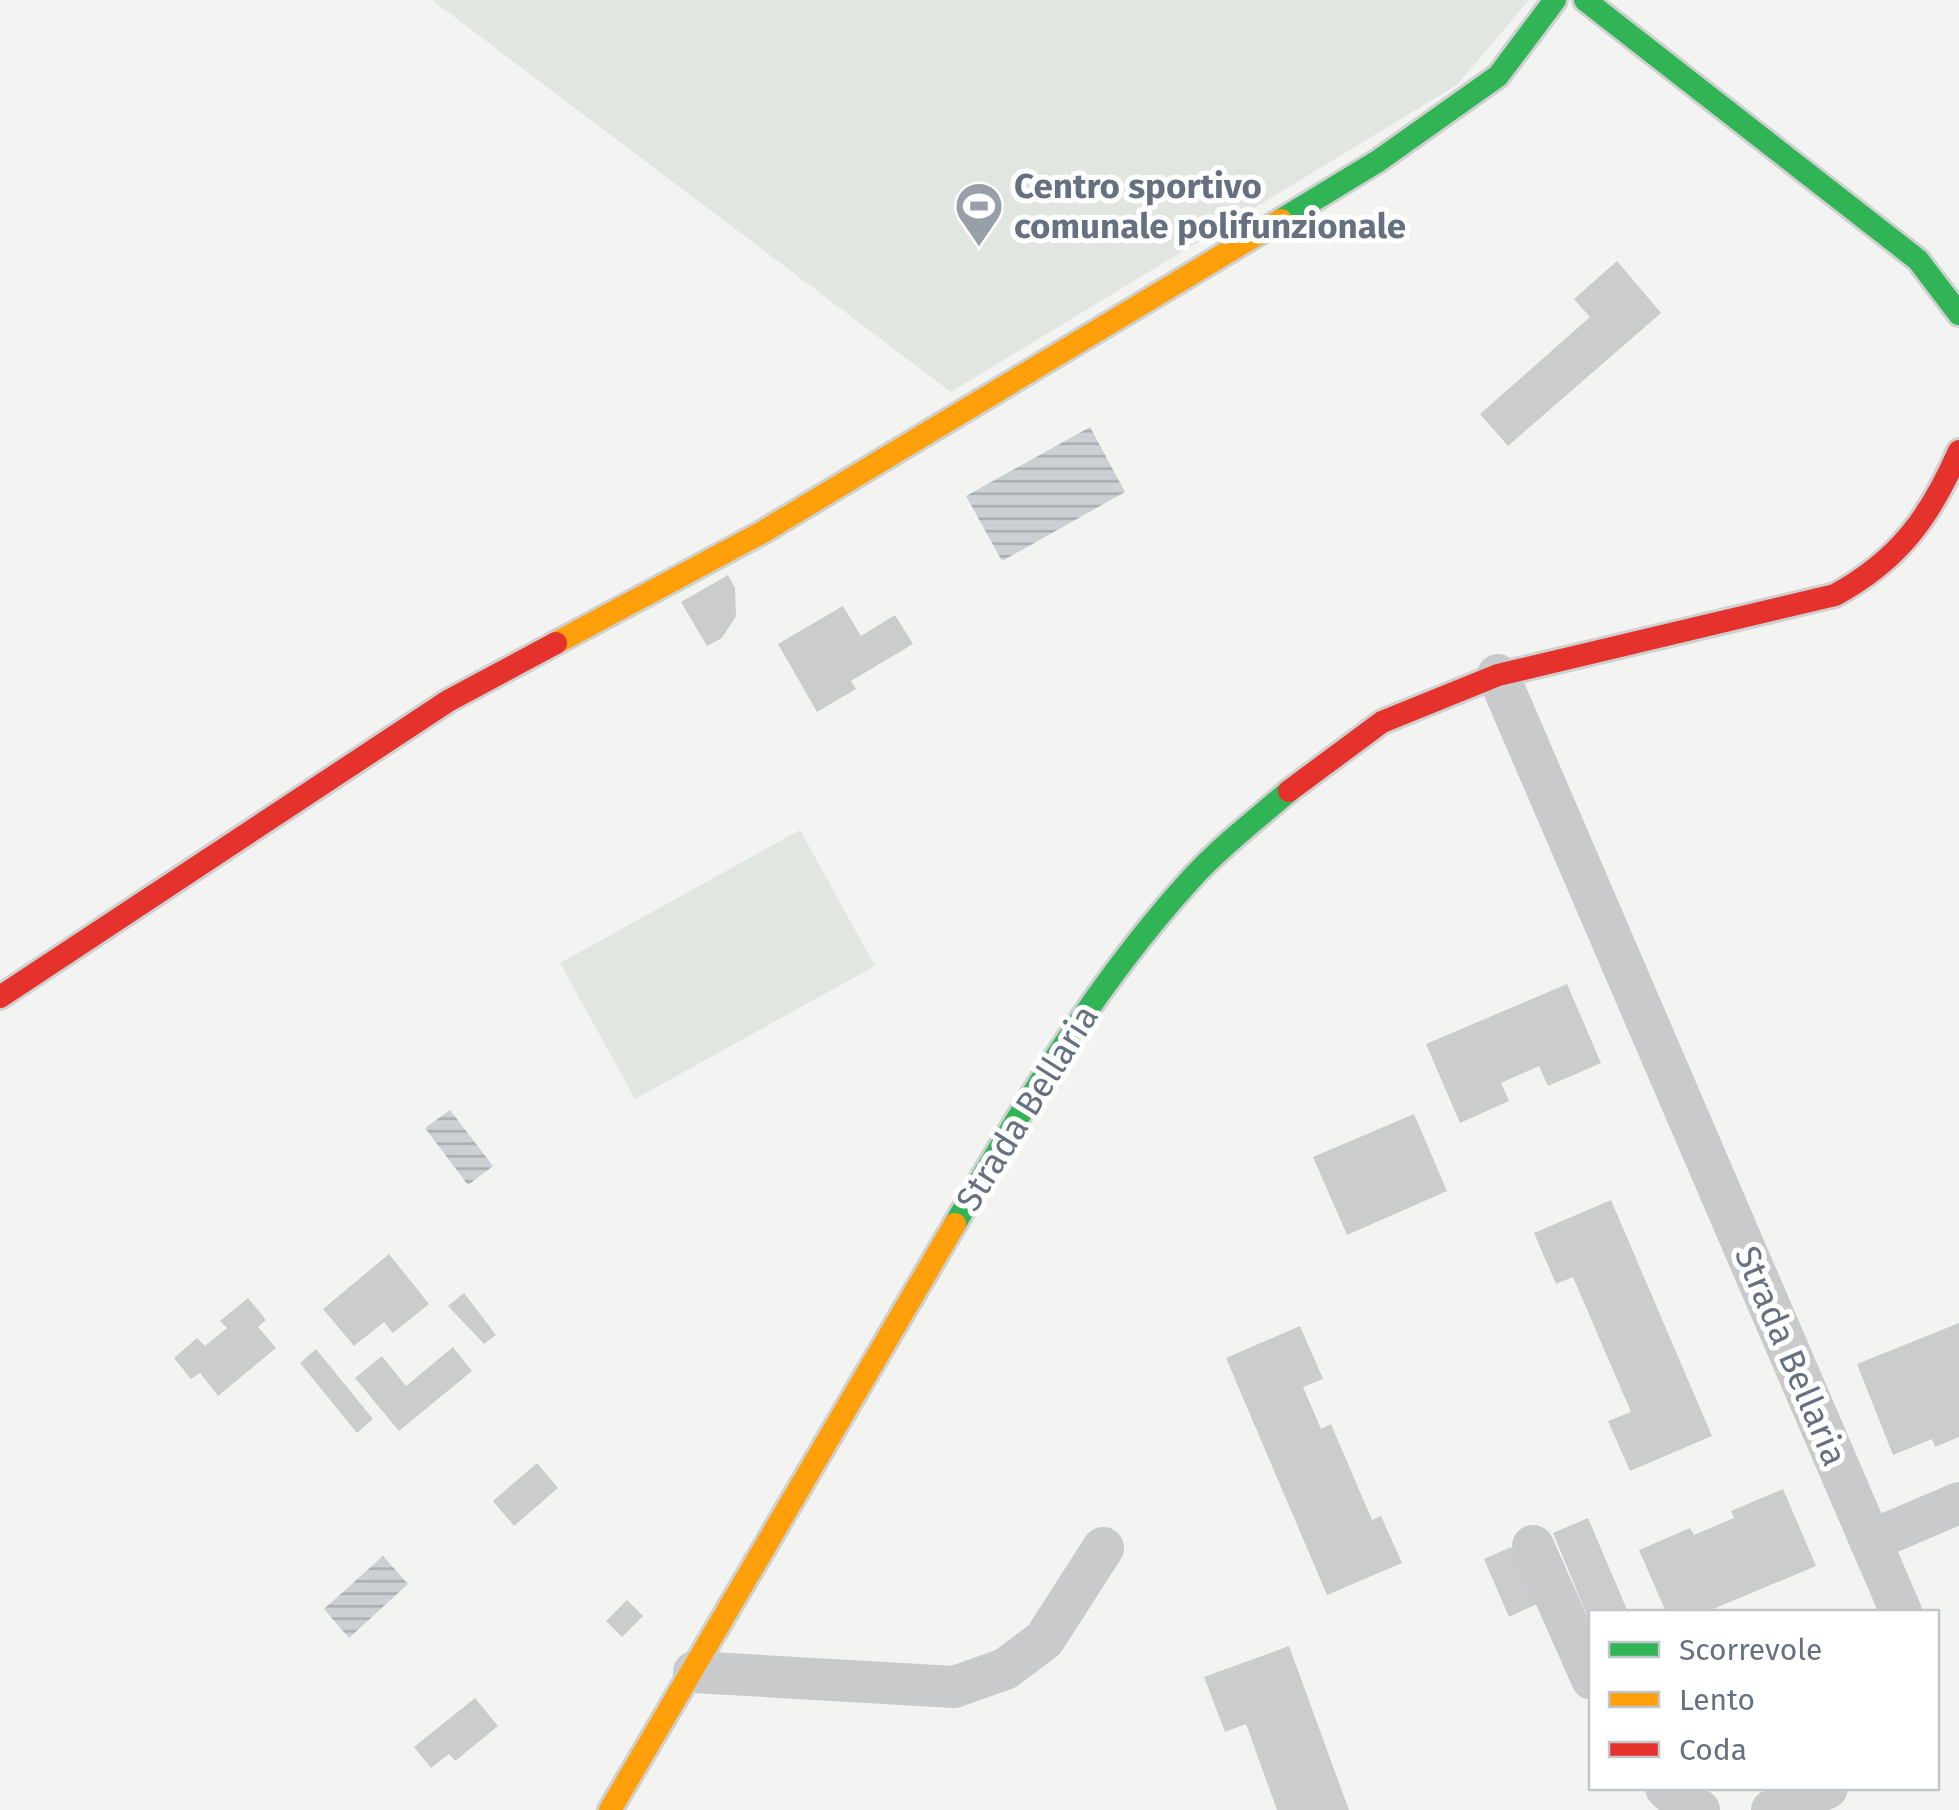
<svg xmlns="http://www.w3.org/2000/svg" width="1959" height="1810" viewBox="0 0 1959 1810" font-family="'Fira Sans',sans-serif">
  <defs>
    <pattern id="water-rules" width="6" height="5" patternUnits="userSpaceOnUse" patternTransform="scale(2.5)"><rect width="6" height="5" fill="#cad0d4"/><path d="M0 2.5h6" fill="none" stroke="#a8adb1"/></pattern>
  </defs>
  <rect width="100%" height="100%" fill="#f3f4f2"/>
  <path fill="#e2e6e1" d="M432,0H1529L1457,85L951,392Z
    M800,830L875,966L635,1099L560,963Z"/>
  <path fill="url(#water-rules)" d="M1090,427L1125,492L1002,561L966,496Z
    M450,1110L493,1166L468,1185L425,1128Z
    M383,1556L408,1584L349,1638L324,1609Z"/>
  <path fill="#cbcdcd" d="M1617,261L1661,313L1508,446L1480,414L1590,317L1574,299Z
    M728,575L735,588L736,616L722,638L707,646L681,602Z
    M843,606L861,636L895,615L913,644L851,681L856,689L817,712L778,644Z
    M1567,984L1601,1063L1548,1086L1539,1066L1501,1083L1509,1101L1460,1123L1426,1044Z
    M1414,1114L1447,1191L1347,1235L1313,1157Z
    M1611,1200L1712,1436L1630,1471L1608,1421L1631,1412L1573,1277L1556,1284L1534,1233Z
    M389,1254L429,1304L393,1333L384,1322L354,1346L323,1309Z
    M464,1293L496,1335L484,1344L448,1306Z
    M248,1298L266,1320L258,1327L276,1348L218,1396L200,1373L191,1379L174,1358L197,1338L205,1346L227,1328L220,1321Z
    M1959,1323V1437L1935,1447L1932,1439L1893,1455L1857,1364Z
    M1300,1326L1323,1379L1303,1387L1321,1429L1331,1424L1372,1520L1381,1516L1402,1563L1327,1595L1226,1358Z
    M453,1347L472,1371L399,1431L355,1378L382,1356L406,1386Z
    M316,1349L373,1419L357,1433L300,1363Z
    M537,1463L558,1488L514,1526L493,1501Z
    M1783,1489L1816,1566L1706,1612H1666L1639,1550L1690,1528L1694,1535L1734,1518L1731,1511Z
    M1588,1518L1628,1612H1592L1591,1625L1553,1533Z
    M1511,1547L1537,1604L1509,1617L1484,1559Z
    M627,1600L643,1616L622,1637L606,1621Z
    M1289,1646L1349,1810H1277L1246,1724L1225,1732L1204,1677Z
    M475,1698L498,1726L455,1761L449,1754L431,1768L414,1747Z"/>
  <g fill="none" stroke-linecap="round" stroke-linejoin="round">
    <g stroke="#cfd0d0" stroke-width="28">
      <path id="fast" d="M1585,0L1918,260L1959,314
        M1281,220L1378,161L1498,76L1555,0
        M955,1224C1026,1102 1096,983 1192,878C1221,846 1257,819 1289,791"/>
    </g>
    <g stroke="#cfd0d0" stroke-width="28">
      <path id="slow" d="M556,643L761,533L1281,220
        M610,1810L955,1224"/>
    </g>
    <g stroke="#cfd0d0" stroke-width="28">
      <path id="jam" d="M1289,791L1382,722L1498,675L1835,595C1899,560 1930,517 1959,451
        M0,997L448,701L556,643"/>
    </g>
    <path stroke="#c9cacc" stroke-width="42" d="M1498,675L1901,1612
      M1870,1541L1959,1503
      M1533,1546L1592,1679
      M694,1672L954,1687L1005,1669L1044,1640L1103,1548
      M1666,1788L1681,1802L1699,1810
      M1772,1810L1827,1788"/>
    <use href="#fast" stroke="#30b455" stroke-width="22"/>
    <use href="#slow" stroke="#ff9f0a" stroke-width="22"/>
    <use href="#jam" stroke="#e5322d" stroke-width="22"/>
  </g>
  <defs>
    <g id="stadium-pin" transform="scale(2.5)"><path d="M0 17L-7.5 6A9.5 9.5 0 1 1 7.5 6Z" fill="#979fa9" stroke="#fff"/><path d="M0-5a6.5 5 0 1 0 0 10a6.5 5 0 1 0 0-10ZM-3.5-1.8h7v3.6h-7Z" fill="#fff"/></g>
  </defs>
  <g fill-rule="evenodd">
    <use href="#stadium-pin" x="979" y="206"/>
  </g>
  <g text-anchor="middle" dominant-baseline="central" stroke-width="10" stroke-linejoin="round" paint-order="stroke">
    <g font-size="35" font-weight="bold" fill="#657181" stroke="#fff" text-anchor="start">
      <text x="1014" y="186">Centro sportivo<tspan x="1014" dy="40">comunale polifunzionale</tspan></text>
    </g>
    <g font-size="35" fill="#657181" stroke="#fff">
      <text transform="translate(1027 1108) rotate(-58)">Strada Bellaria</text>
      <text transform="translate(1791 1356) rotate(67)">Strada Bellaria</text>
    </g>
  </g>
  <rect x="1589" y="1610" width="350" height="180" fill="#ffffff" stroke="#c1c6cd" stroke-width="2.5"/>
  <rect x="1609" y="1642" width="50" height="15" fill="#30b455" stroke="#c1c6cd" stroke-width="2.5"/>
  <text x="1679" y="1660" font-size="30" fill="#657181">Scorrevole</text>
  <rect x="1609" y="1692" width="50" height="15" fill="#ff9f0a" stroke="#c1c6cd" stroke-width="2.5"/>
  <text x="1679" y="1710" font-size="30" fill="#657181">Lento</text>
  <rect x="1609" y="1742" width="50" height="15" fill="#e5322d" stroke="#c1c6cd" stroke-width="2.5"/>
  <text x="1679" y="1760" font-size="30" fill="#657181">Coda</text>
</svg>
